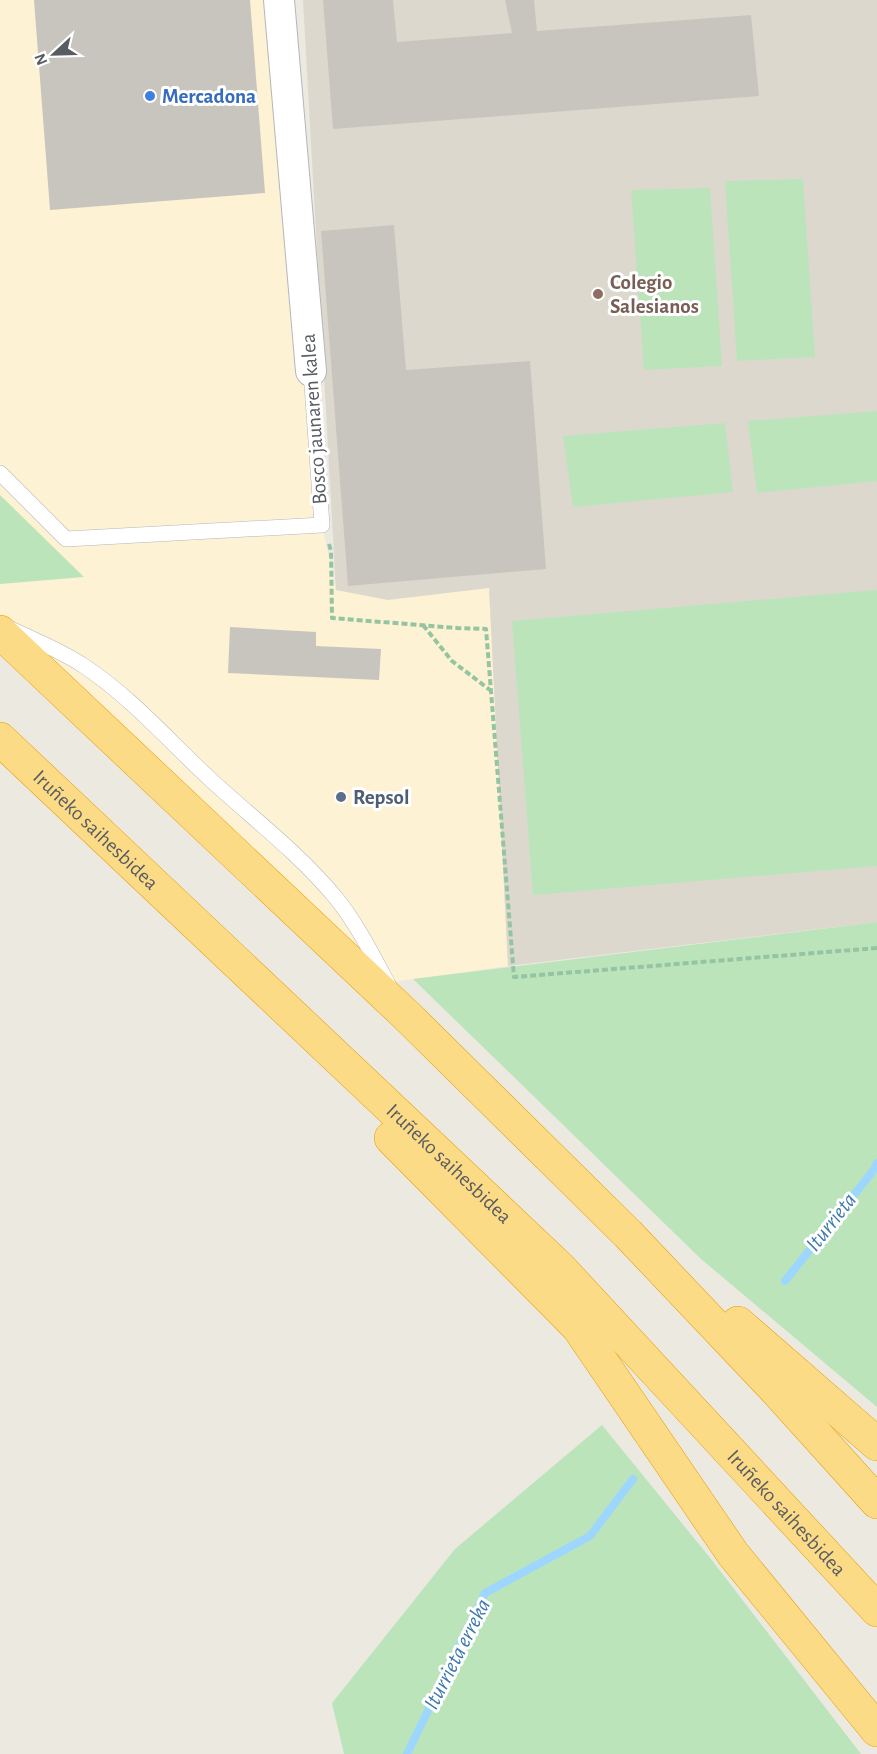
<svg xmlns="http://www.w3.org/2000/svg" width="877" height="1754" viewBox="0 0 877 1754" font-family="'Alegreya Sans',sans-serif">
  <rect width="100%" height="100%" fill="#ece9e0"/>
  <path fill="#fdf2d3" d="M0,0H279L322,525L336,590L489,587L508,966L384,983L0,627Z"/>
  <path fill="#dcd8ce" d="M303,0H877V922L508,966L489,588L388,600L336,590Z"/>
  <path fill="#bce4bb" d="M803,179L815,357L737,361L725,181Z
    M710,188L722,366L644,370L631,190Z
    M877,411V481L757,493L748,421Z
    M725,423L733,492L573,507L563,436Z
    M0,495L84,577L0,584Z
    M877,590V866L533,895L512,621Z
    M877,922V1407L701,1259L413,979Z
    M602,1425L711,1559L861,1754H344L332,1703L455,1549Z"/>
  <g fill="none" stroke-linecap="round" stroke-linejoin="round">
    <path stroke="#9dd6fe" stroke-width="8" d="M785,1281L873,1171L877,1163
      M407,1754L485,1593L590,1536L633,1479"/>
  </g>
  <path fill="#c8c5bf" d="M34,0H250L265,193L50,210Z
    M323,0H393L397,42L512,33L505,0H534L537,31L751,15L759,96L333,129Z
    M394,225L406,370L530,361L546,569L348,586L321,231Z
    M230,627L316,632V646L381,649L379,680L228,673Z"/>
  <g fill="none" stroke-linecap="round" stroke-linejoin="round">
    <g stroke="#b3b6bb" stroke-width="16">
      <path id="lane" d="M0,473L66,539L322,525L311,371
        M11,629C36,641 62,651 84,666C131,697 169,741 210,779C252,818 299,853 336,898C357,924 372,954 388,984"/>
    </g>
    <g stroke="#b3b6bb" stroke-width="32">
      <path id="street" d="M279,0L311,371"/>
    </g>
    <g stroke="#e99c02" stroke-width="34">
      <g id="highway">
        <path d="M0,632L406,1015L628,1234L774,1388L877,1502"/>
        <path id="s1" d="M0,739L559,1267L877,1610"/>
        <path d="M391,1138L578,1327L733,1554L877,1730"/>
        <path d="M738,1323L877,1444"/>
      </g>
    </g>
    <path stroke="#95c4a2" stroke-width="4" stroke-dasharray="6 3" stroke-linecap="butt" d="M329,544L331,551L332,618L457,628L486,629L514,977L877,948
      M423,625L452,661L490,690"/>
    <use href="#lane" stroke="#fff" stroke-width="15"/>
    <use href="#street" stroke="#fff" stroke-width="30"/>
    <use href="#highway" stroke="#fcdb86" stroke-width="33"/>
  </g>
  <circle fill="#3f7fe0" stroke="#fff" stroke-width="2" cx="150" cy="96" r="6"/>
  <circle fill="#8d6e63" stroke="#fff" stroke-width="2" cx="598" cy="294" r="6"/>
  <circle fill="#5c6f8a" stroke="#fff" stroke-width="2" cx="341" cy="797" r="6"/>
  <g text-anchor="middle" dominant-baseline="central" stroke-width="6" stroke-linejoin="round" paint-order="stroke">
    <g font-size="21" font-weight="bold" fill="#366cbe" stroke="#fff" text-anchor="start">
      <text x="162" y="96">Mercadona</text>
    </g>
    <g font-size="21" font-weight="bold" fill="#785e54" stroke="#fff" text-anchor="start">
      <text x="610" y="282">Colegio<tspan x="610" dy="24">Salesianos</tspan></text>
    </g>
    <g font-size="21" fill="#595c61" stroke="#fff">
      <text transform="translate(314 419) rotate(-94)">Bosco jaunaren kalea</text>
      <text stroke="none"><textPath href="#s1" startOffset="132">Iruñeko saihesbidea</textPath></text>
      <text stroke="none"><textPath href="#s1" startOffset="618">Iruñeko saihesbidea</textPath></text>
      <text stroke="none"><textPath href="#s1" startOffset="1104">Iruñeko saihesbidea</textPath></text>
    </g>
    <g font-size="21" font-weight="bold" fill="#4e5e75" stroke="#fff" text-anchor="start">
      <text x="353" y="797">Repsol</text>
    </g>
    <g font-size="22" font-style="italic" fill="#3c77af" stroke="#fff">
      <text transform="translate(831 1222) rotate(-52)">Iturrieta</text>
      <text transform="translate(457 1654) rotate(-63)">Iturrieta erreka</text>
    </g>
  </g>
  <g transform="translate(54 54) rotate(248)" stroke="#ffffff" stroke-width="4.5" paint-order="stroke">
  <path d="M0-4.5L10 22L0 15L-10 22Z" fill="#595c61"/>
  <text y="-9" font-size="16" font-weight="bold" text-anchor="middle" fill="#595c61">N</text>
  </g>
</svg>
